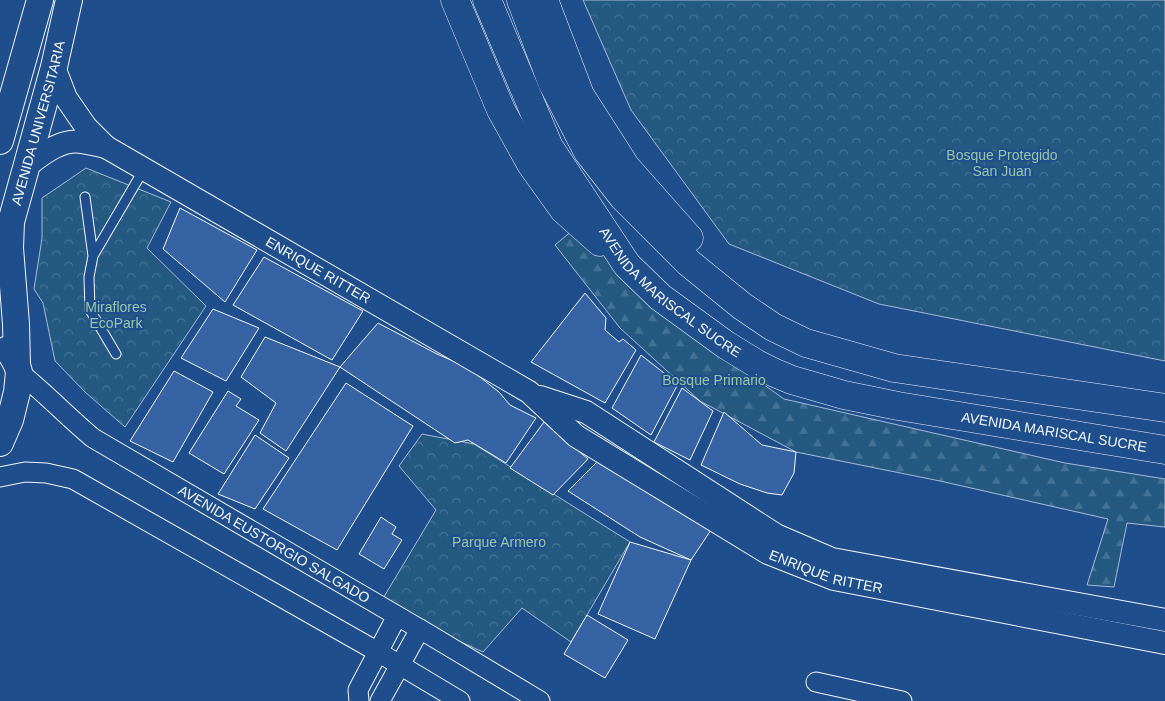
<svg xmlns="http://www.w3.org/2000/svg" width="1165" height="701" viewBox="0 0 1165 701" font-family="Helvetica,sans-serif">
  <defs>
    <pattern id="forest-firs" width="22" height="20" patternUnits="userSpaceOnUse" patternTransform="scale(1.25)"><rect width="22" height="20" fill="#245a82"/><path d="M5 1l3.5 6h-7zM16 11l3.5 6h-7z" fill="#447295"/></pattern>
    <pattern id="park-crowns" width="20" height="18" patternUnits="userSpaceOnUse" patternTransform="scale(1.25)"><rect width="20" height="18" fill="#245a82"/><path d="M2 6a3 3 0 1 1 6 0M12 15a3 3 0 1 1 6 0" fill="none" stroke="#447295"/></pattern>
  </defs>
  <rect width="100%" height="100%" fill="#1f4e8c"/>
  <path fill="url(#forest-firs)" stroke="#a8bbd7" d="M579,225L702,341L784,399L1065,463L1165,479V527L1127,523L1114,587L1087,585L1108,519L940,481L796,452L700,401L620,328L555,245Z"/>
  <path fill="url(#park-crowns)" stroke="#a8bbd7" d="M583,0H1165V361L879,304L729,244L631,110Z
    M86,168L171,202L147,248L206,306L125,427L85,392L55,361L43,303L34,289L42,238V198Z
    M422,434L474,444L630,542L571,642L522,608L483,652L379,605L436,510L399,466Z"/>
  <path fill="#3563a3" stroke="#f2f6ff" d="M180,208L257,250L225,302L163,249Z
    M264,257L363,311L332,360L233,305Z
    M585,293L606,318L605,330L619,342L623,339L636,350L605,403L531,362Z
    M213,309L259,328L226,381L181,358Z
    M378,323L437,354L467,367L499,392L510,405L536,418L506,463L468,440L455,443L340,367Z
    M265,337L340,367L286,451L260,433L276,403L241,377Z
    M641,355L678,384L651,435L612,408Z
    M174,371L213,392L173,462L130,441Z
    M346,383L413,426L337,550L263,509Z
    M682,388L713,411L690,460L654,442Z
    M228,391L241,399L236,406L259,420L224,474L189,453Z
    M724,412L762,445L796,452L794,473L782,495L767,493L740,484L701,465Z
    M544,422L588,459L553,495L510,468Z
    M255,435L289,458L255,509L218,494Z
    M597,462L711,530L691,560L640,537L568,491Z
    M381,517L396,527L392,534L402,540L384,569L359,554Z
    M630,542L691,560L655,639L598,614Z
    M587,615L628,640L605,678L564,654Z"/>
  <g fill="none" stroke-linecap="round" stroke-linejoin="round">
    <g stroke="#f2f6ff" stroke-width="11">
      <path id="service" d="M85,197L93,256
        M116,354L90,310L89,277L93,256L144,169"/>
    </g>
    <g stroke="#f2f6ff" stroke-width="21">
      <g id="minor">
        <path id="s1" d="M19,372C45,393 68,417 93,438L430,635L540,701"/>
        <path d="M0,477L25,472L46,473L73,479L378,652L460,701"/>
        <path d="M816,682L902,701"/>
        <path d="M359,701L358,690L397,616"/>
        <path d="M380,701L420,629"/>
      </g>
    </g>
    <g stroke="#f2f6ff" stroke-width="24">
      <g id="tertiary">
        <path id="s2" d="M54,67L66,98L86,127L106,147L529,392L576,436L768,553L834,579L1165,643"/>
        <path d="M28,165C44,153 61,139 82,142C90,143 98,145 106,147"/>
        <path d="M540,397L586,412L776,535L832,559L1165,620"/>
      </g>
    </g>
    <g stroke="#f2f6ff" stroke-width="28">
      <g id="secondary">
        <path d="M0,141L40,0"/>
        <path id="s3" d="M17,365L16,324L10,248L11,222L54,67L69,0"/>
        <path d="M0,443L10,420L17,392L19,372L17,365L8,349"/>
      </g>
    </g>
    <g stroke="#f2f6ff" stroke-width="29">
      <g id="primary">
        <path d="M455,0L501,110L531,164L564,210L600,242"/>
        <path id="s4" d="M487,0L549,147L627,265L660,297L726,345L757,364L775,373L792,380L844,395L898,406L1165,450"/>
        <path d="M521,0L552,82L588,152L623,197L689,263L742,306L773,327L806,343L894,368L1165,408"/>
        <path d="M544,0L580,95L626,167L689,238"/>
      </g>
    </g>
    <use href="#service" stroke="#1f4e8c" stroke-width="9"/>
    <use href="#minor" stroke="#1f4e8c" stroke-width="19"/>
    <use href="#tertiary" stroke="#1f4e8c" stroke-width="22"/>
    <use href="#secondary" stroke="#1f4e8c" stroke-width="26"/>
    <use href="#primary" stroke="#1f4e8c" stroke-width="28"/>
  </g>
  <g text-anchor="middle" dominant-baseline="central" stroke-width="4" stroke-linejoin="round" paint-order="stroke">
    <g font-size="14" fill="#f2f6ff" stroke="#1f4e8c">
      <text stroke="none"><textPath href="#s3" startOffset="246">AVENIDA UNIVERSITARIA</textPath></text>
      <text stroke="none"><textPath href="#s2" startOffset="342">ENRIQUE RITTER</textPath></text>
      <text stroke="none"><textPath href="#s4" startOffset="351">AVENIDA MARISCAL SUCRE</textPath></text>
      <text stroke="none"><textPath href="#s4" startOffset="771">AVENIDA MARISCAL SUCRE</textPath></text>
      <text stroke="none"><textPath href="#s1" startOffset="309">AVENIDA EUSTORGIO SALGADO</textPath></text>
      <text stroke="none"><textPath href="#s2" startOffset="936">ENRIQUE RITTER</textPath></text>
    </g>
    <g font-size="14" fill="#97c8a6" stroke="#1f4e8c">
      <text x="1002" y="155">Bosque Protegido<tspan x="1002" dy="16">San Juan</tspan></text>
      <text x="116" y="307">Miraflores<tspan x="116" dy="16">EcoPark</tspan></text>
      <text x="714" y="380">Bosque Primario</text>
      <text x="499" y="542">Parque Armero</text>
    </g>
  </g>
</svg>
